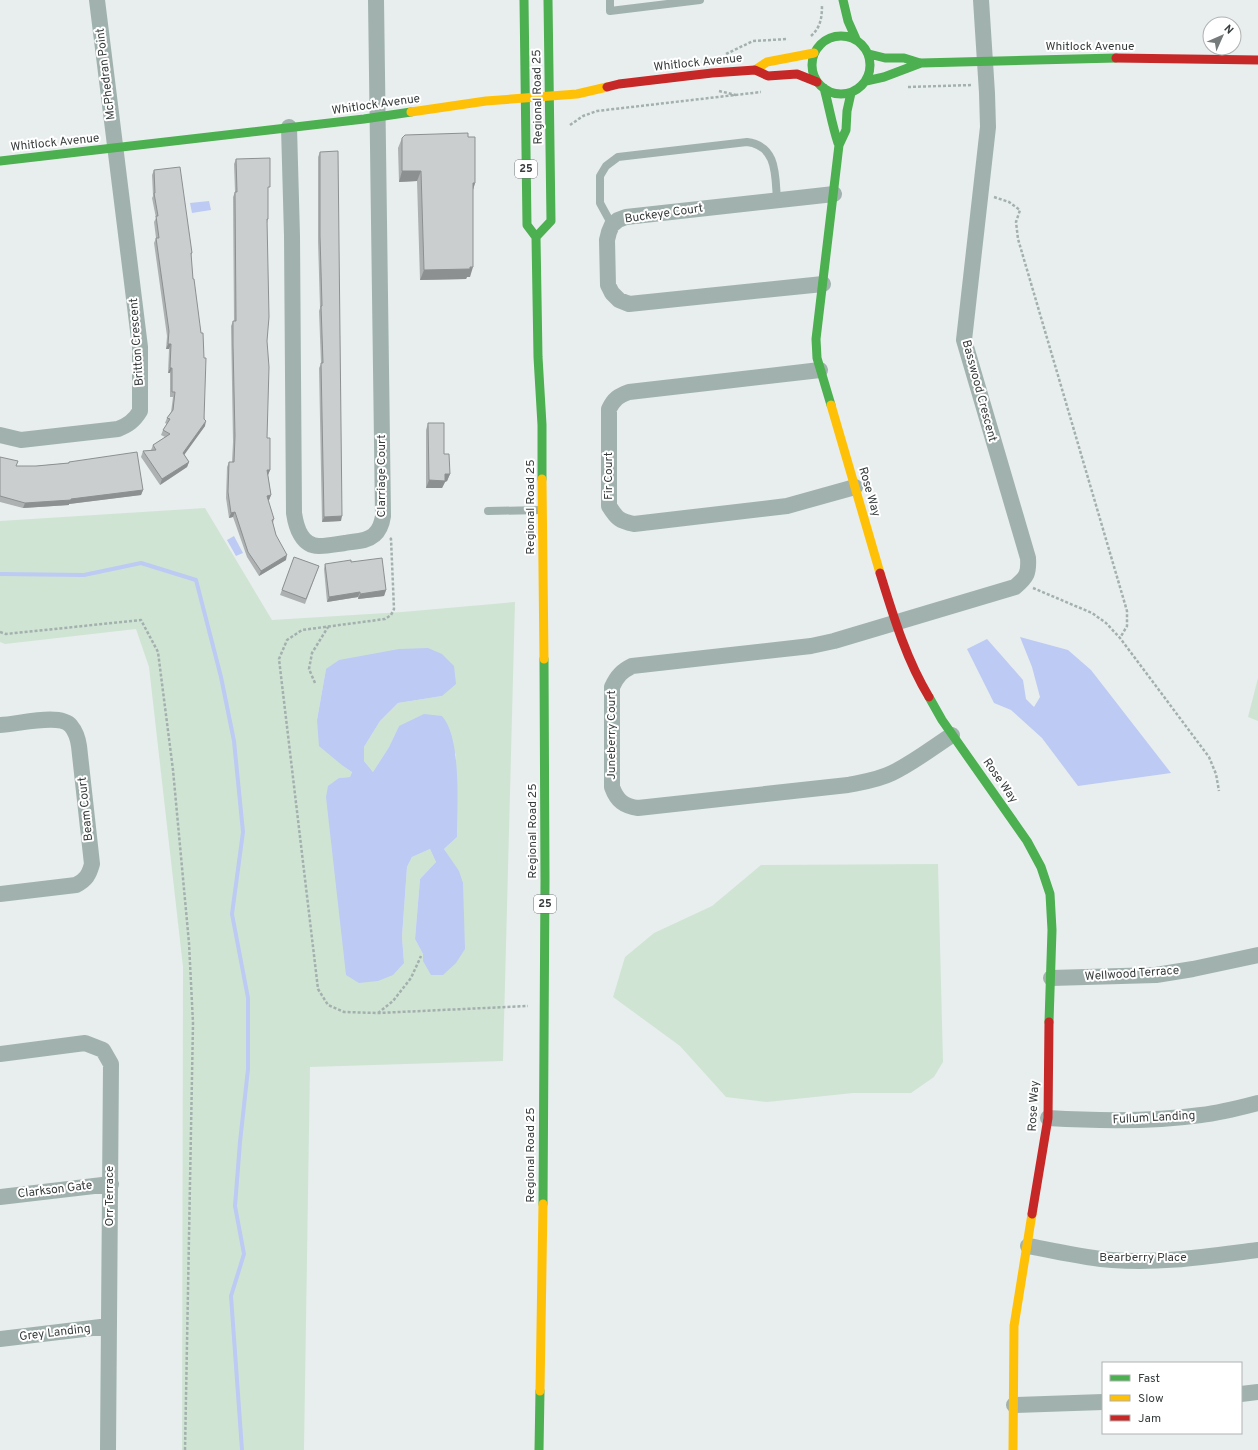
<svg xmlns="http://www.w3.org/2000/svg" width="1258" height="1450" viewBox="0 0 1258 1450" font-family="Overpass,sans-serif">
  <rect width="100%" height="100%" fill="#e8eeee"/>
  <path fill="#d0e4d4" fill-rule="evenodd" d="M205,508L272,620L402,612L515,602L503,1061L310,1067L304,1450H182L183,967L149,667L136,629L5,644L0,642V521ZM326,669L442,696L398,703L380,721L364,747V761L373,772L389,747L399,726L456,754L457,837L444,849L449,857L423,961V954L415,939L420,879L436,862L430,849L412,857L407,867L402,937L404,963L339,778L350,777L352,772L343,766L317,720Z
    M1258,678V721L1248,717Z
    M938,864L943,1062L934,1077L911,1093H853L767,1102L726,1097L680,1046L613,997L625,957L654,933L712,906L761,865Z"/>
  <path fill="#bdcaf3" d="M209,201L211,210L192,213L190,203Z
    M234,536L243,553L236,556L227,540Z
    M1020,637L1068,650L1091,670L1171,773L1078,786L1042,738L1011,710L994,703L967,649L987,639L1023,680L1026,699L1034,707L1040,697L1032,667Z
    M428,648L442,654L454,666L456,684L442,696L398,703L380,721L364,747V761L373,772L389,747L399,726L424,714L442,716C462,738 457,807 457,837L444,849L459,871L463,883L465,949L456,963L443,975H431L423,961V954L415,939L420,879L436,862L430,849L412,857L407,867L402,937L404,963L393,975L378,981L359,983L346,975L326,797L328,786L339,778L350,777L352,772L343,766L319,746L317,720L326,669L339,660L399,649Z"/>
  <g fill="none" stroke-linecap="round" stroke-linejoin="round">
    <path stroke="#bdcaf3" stroke-width="4" d="M0,574L84,575L141,563L196,580L221,677L234,741L243,832L232,914L248,998V1069L240,1142L235,1206L244,1254L231,1296L242,1450"/>
    <path stroke="#a3b0ae" stroke-width="2.5" stroke-dasharray="3 2" stroke-linecap="butt" d="M811,36C821,27 822,17 822,4
      M726,54L753,41L788,39
      M908,87L972,85
      M719,91L736,95
      M570,125L583,116L597,111L761,92
      M994,197L1009,202L1020,210L1016,222L1018,239L1127,611V626L1120,638
      M390,538L391,539L394,609L391,615L385,619L302,630L287,640L279,659L318,989L328,1005L344,1012L378,1013L528,1006
      M1033,588L1092,613L1106,623L1120,638L1209,757L1216,774L1219,791
      M0,632L6,634L141,620L158,652L173,770L189,943L193,1023L185,1450
      M315,683L309,669L312,653L328,627
      M378,1013L393,1001L411,978L421,956"/>
    <path stroke="#a1b2ae" stroke-width="8" d="M610,0V11L700,0
      M612,225L600,203V176L606,166L618,157L747,142C778,146 775,176 777,200
      M488,511L542,510"/>
    <path stroke="#a1b2ae" stroke-width="16" d="M289,127L292,236L294,513C296,527 302,547 320,546C328,546 337,544 345,543C355,541 366,542 374,535C380,530 382,523 383,516L376,0
      M823,284L629,304L619,300L612,293L608,285L607,240L609,232L612,225L618,220L626,217L834,194
      M820,370L629,392C618,396 614,399 609,409V506C617,519 620,521 634,524L787,506L855,487
      M0,435L21,440L118,429C128,425 134,421 140,411V347L97,0
      M0,725C17,725 60,712 71,726C76,732 78,739 79,746L92,864C89,875 86,880 76,885L0,894
      M952,735C932,748 913,763 892,773C878,780 863,782 848,785L638,808C624,806 617,801 612,787V687C617,676 622,671 632,666L811,646L834,641L1015,587C1027,577 1029,573 1028,558L964,340L988,127L987,93L981,0
      M1051,978L1156,975L1193,969L1258,955
      M0,1054L85,1043L103,1050L111,1064L108,1450
      M1048,1118C1099,1121 1151,1122 1201,1115C1220,1113 1239,1108 1258,1103
      M0,1197L111,1184
      M1028,1246C1056,1251 1084,1258 1112,1260C1161,1264 1210,1256 1258,1250
      M0,1339L109,1326
      M1241,1394L1258,1392
      M1014,1405L1103,1402"/>
    <path stroke="#4caf50" stroke-width="9" d="M524,0L527,225L536,237L538,357L542,425V479
      M843,0L848,21L856,39
      M812 65a29 29 0 1 1 58 0a29 29 0 1 1-58 0Z
      M869,54L885,58H904L920,63
      M866,81L884,77L921,63L1116,58
      M824,88C829,106 832,125 838,143
      M0,161L364,119L411,112
      M536,237L551,221L548,0
      M831,405L817,358L816,339L839,145L846,130L847,111L851,93
      M929,697L942,720L1027,841L1041,867L1050,894L1052,930L1049,1022
      M543,1204L545,881L544,659
      M539,1450L540,1391"/>
    <path stroke="#ffc107" stroke-width="9" d="M755,70L767,62L814,53
      M411,112L486,101L577,94L607,87
      M831,405L880,573
      M542,479L544,659
      M540,1391L543,1204
      M1013,1450L1014,1326L1032,1214"/>
    <path stroke="#c62828" stroke-width="9" d="M1116,58L1258,60
      M607,87L619,84L712,73L755,70L768,76L797,74L817,82
      M880,573C893,615 906,659 929,697
      M1032,1214L1048,1118L1049,1022"/>
  </g>
  <path fill="#aeb1b2" d="M468,137L475,183L473,190L470,277H467L466,279L420,280L417,181L399,182L398,148L402,138Z
    M320,152L341,521L322,522L319,368L321,364L319,311L320,308L318,241V157Z
    M236,159L268,192V219L267,223V438L270,470L268,475L271,495L269,500H268L274,519L273,523L276,535L286,560L259,576L247,557L233,517L229,518L226,498L227,467L229,462H232L233,442L231,326L233,321H234L233,197L235,192L234,164Z
    M154,170L192,253L191,256L205,426L184,454L189,462L187,467L160,485L141,457L143,451L151,450L153,445L165,437L161,435L163,430L167,424L165,423L167,418L171,412L173,397H170V373H168L169,349H166L167,336L154,243L156,238L154,222L156,218L152,198L153,196L152,175Z
    M428,423L444,454L450,474L447,481L445,482L442,488H426V430Z
    M0,457L16,466H36L68,463L69,462L143,490L141,495L69,504V505L23,508L0,502Z
    M294,557L319,566L305,604L280,595Z
    M351,562L386,590L384,596L358,599V597L327,602L324,569L325,564Z"/>
  <path fill="#8d9091" d="M402,171H421L417,181L399,182Z
    M473,183H475L472,193Z
    M473,267L470,277H467L466,279L420,280L424,270Z
    M168,344H171L169,349H166Z
    M170,368H172L170,373H168Z
    M206,421L205,426L182,458L183,453Z
    M189,462L187,467L160,485L162,479Z
    M267,470H270L268,475H265Z
    M445,474H450L447,481L445,482L442,488H426L429,480Z
    M143,490L141,495L69,504V505L23,508L25,503Z
    M271,495L269,500L265,501L267,496Z
    M235,512L233,517L229,518L231,513Z
    M342,516L341,521L322,522L324,517Z
    M287,555L286,560L259,576L261,571Z
    M386,590L384,596L358,599L360,594Z
    M360,592L358,597L327,602L329,597Z"/>
  <path fill="#cacecf" stroke="#8d9091" d="M468,133V137H475V183H473V267H470V269L424,270L421,171H402V138L405,135Z
    M338,151L342,516L324,517L321,363H323L321,306H322L320,236V152Z
    M270,158V187H268V219H267L269,317L267,341L269,367L267,438H270V470H267L271,495L267,496L274,519L272,520L276,535L287,555L261,571L248,552L235,512L231,513L228,492L229,462H234L235,436L233,345V321H236L235,192H237L236,159Z
    M180,167L192,253H191L193,279H194L201,333H203L204,358H206L204,419L206,421L183,453L189,462L162,479L143,451L156,450L153,445L170,434L163,430L170,419L167,418L173,410L175,392H172V368H170L171,344H168L169,331L156,238H159L156,216H158L154,193H155L154,170Z
    M428,423H444V454H449L450,474H445V481L429,480Z
    M137,452L143,490L71,499V500L25,503L0,496V457L18,461L16,466H36L69,463V462Z
    M294,557L319,566L306,599L282,590Z
    M382,558L386,590L360,594V592L329,597L325,564L351,560V562Z"/>
  <g text-anchor="middle" dominant-baseline="central" stroke-width="4" stroke-linejoin="round" paint-order="stroke">
    <g fill="#fff" stroke="#737677" stroke-width="1">
      <rect x="515" y="160" width="22" height="18" rx="3"/>
      <rect x="534" y="895" width="22" height="18" rx="3"/>
    </g>
    <g font-size="11" font-weight="bold" fill="#373c3d">
      <text x="526" y="169">25</text>
      <text x="545" y="904">25</text>
    </g>
    <g font-size="12" fill="#373c3d" stroke="#fff">
      <text x="1090" y="47">Whitlock Avenue</text>
      <text transform="translate(698 63) rotate(-6)">Whitlock Avenue</text>
      <text transform="translate(106 74) rotate(-97)">McPhedran Point</text>
      <text transform="translate(538 97) rotate(-91)">Regional Road 25</text>
      <text transform="translate(376 105) rotate(-8)">Whitlock Avenue</text>
      <text transform="translate(55 143) rotate(-6)">Whitlock Avenue</text>
      <text transform="translate(664 214) rotate(-8)">Buckeye Court</text>
      <text transform="translate(137 342) rotate(-94)">Britton Crescent</text>
      <text transform="translate(979 391) rotate(75)">Basswood Crescent</text>
      <text transform="translate(382 476) rotate(-90)">Clarriage Court</text>
      <text transform="translate(609 476) rotate(-90)">Fir Court</text>
      <text transform="translate(869 492) rotate(74)">Rose Way</text>
      <text transform="translate(531 507) rotate(-90)">Regional Road 25</text>
      <text transform="translate(612 735) rotate(-90)">Juneberry Court</text>
      <text transform="translate(1000 781) rotate(55)">Rose Way</text>
      <text transform="translate(86 809) rotate(-96)">Beam Court</text>
      <text transform="translate(533 831) rotate(-90)">Regional Road 25</text>
      <text transform="translate(1132 974) rotate(-4)">Wellwood Terrace</text>
      <text transform="translate(1034 1106) rotate(-87)">Rose Way</text>
      <text transform="translate(1154 1118) rotate(-3)">Fullum Landing</text>
      <text transform="translate(531 1155) rotate(-90)">Regional Road 25</text>
      <text transform="translate(55 1190) rotate(-7)">Clarkson Gate</text>
      <text transform="translate(110 1196) rotate(-90)">Orr Terrace</text>
      <text x="1143" y="1258">Bearberry Place</text>
      <text transform="translate(55 1333) rotate(-7)">Grey Landing</text>
    </g>
  </g>
  <rect x="1102" y="1362" width="140" height="72" fill="#ffffff" stroke="#afb1b1"/>
  <rect x="1110" y="1375" width="20" height="6" fill="#4caf50" stroke="#afb1b1"/>
  <text x="1138" y="1382" font-size="12" fill="#373c3d">Fast</text>
  <rect x="1110" y="1395" width="20" height="6" fill="#ffc107" stroke="#afb1b1"/>
  <text x="1138" y="1402" font-size="12" fill="#373c3d">Slow</text>
  <rect x="1110" y="1415" width="20" height="6" fill="#c62828" stroke="#afb1b1"/>
  <text x="1138" y="1422" font-size="12" fill="#373c3d">Jam</text>
  <g transform="translate(1222 36) rotate(45)"><circle r="19" fill="#ffffff" stroke="#afb1b1"/>
  <path d="M0-3L7 15L0 10L-7 15Z" fill="#757a7b"/>
  <text y="-6" font-size="11" font-weight="bold" text-anchor="middle" fill="#373c3d">N</text>
  </g>
</svg>
